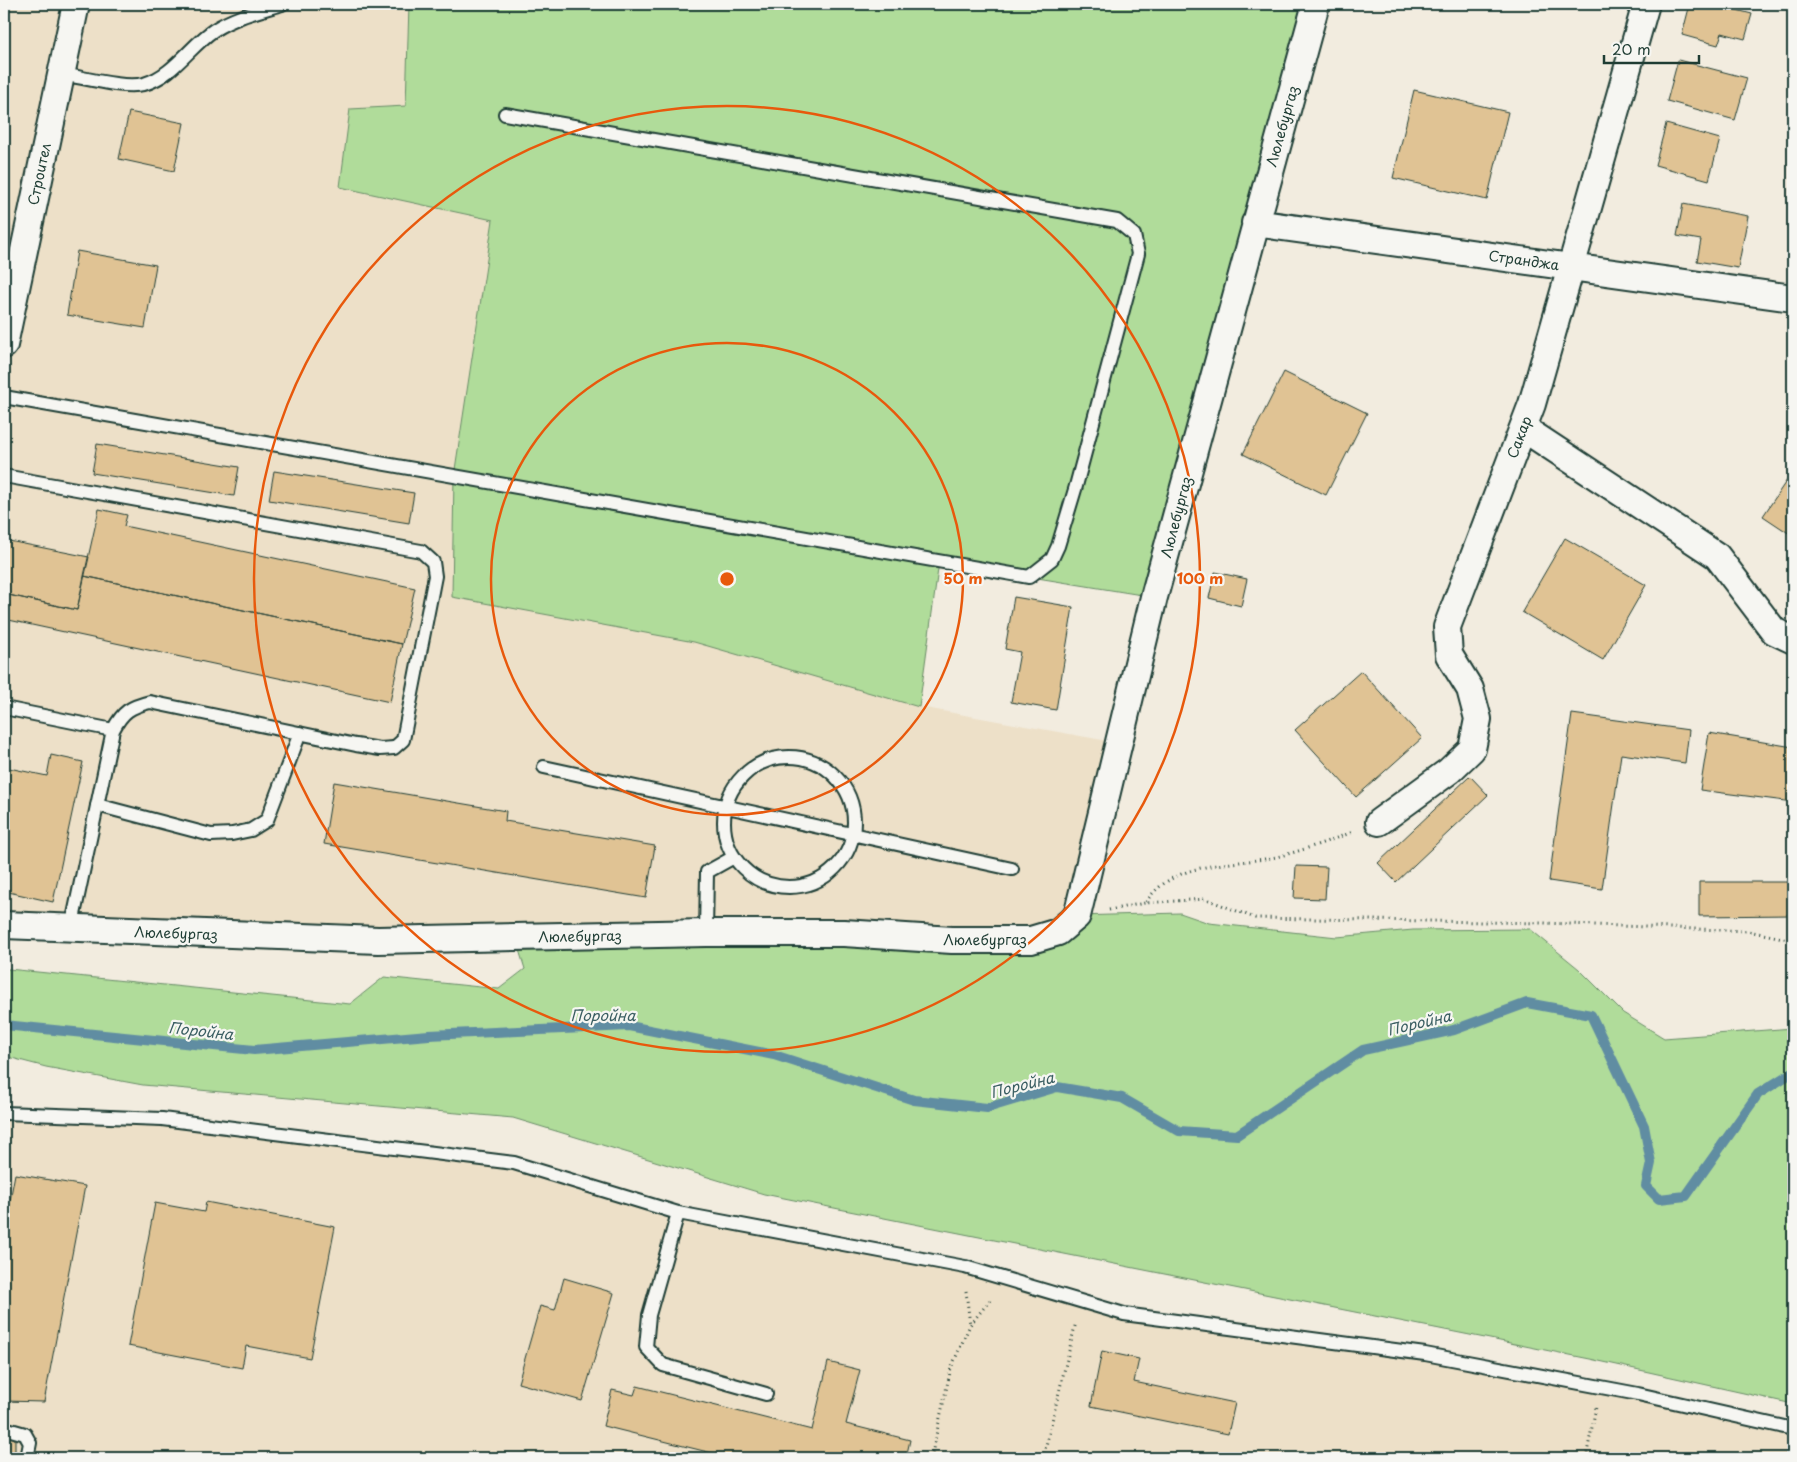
<svg xmlns="http://www.w3.org/2000/svg" width="1797" height="1462" viewBox="0 0 1797 1462" font-family="'Playpen Sans',sans-serif">
  <rect width="100%" height="100%" fill="#f2ecdf"/>
  <filter id="ink" filterUnits="userSpaceOnUse"><feTurbulence type="fractalNoise" baseFrequency=".02" numOctaves="2"/><feDisplacementMap in="SourceGraphic" scale="10" xChannelSelector="R" yChannelSelector="G"/><feConvolveMatrix kernelMatrix="1 2 1 2 8 2 1 2 1" color-interpolation-filters="sRGB"/></filter>
  <g filter="url(#ink)">
    <path fill="#ede0c8" d="M4,4H1316L939,562L920,707L1119,743L1077,916L1058,932L4,925Z
      M4,1113L162,1119L514,1163L678,1213L941,1263L1124,1314L1425,1354L1793,1429V1458H4Z"/>
    <path fill="#b0dc9a" stroke="#688c67" d="M409,4H1297L1316,7L1154,597L939,562L919,707L694,642L452,597L454,476L493,220L340,187L350,109L406,106Z
      M1180,913L1209,923L1337,937L1413,930L1530,929L1579,969L1623,1013L1664,1038L1793,1028V1404L1590,1359L764,1194L513,1118L143,1085L46,1067L4,1056V970L8,969L350,1004L384,977L499,989L525,969L515,937L1031,940L1077,916Z"/>
    <g fill="none" stroke-linecap="round" stroke-linejoin="round">
      <path stroke="#618da2" stroke-width="10" d="M4,1025L254,1050L429,1035L629,1026L774,1055L914,1100L987,1108L1057,1087L1122,1098L1179,1131L1237,1135L1363,1050L1454,1030L1527,1003L1591,1015L1644,1126L1651,1163L1646,1186L1659,1199L1686,1196L1758,1094L1793,1072"/>
    </g>
    <path fill="#e0c394" stroke="#1f3d34" d="M1690,4H1713L1752,14L1745,39L1722,33L1718,45L1682,35Z
      M1678,60L1747,78L1735,120L1667,101Z
      M1414,90L1508,112L1487,200L1393,178Z
      M129,112L184,123L174,171L119,159Z
      M1666,124L1720,139L1709,180L1655,165Z
      M1683,204L1748,216L1738,268L1697,261L1701,240L1677,236Z
      M77,251L156,265L145,328L67,315Z
      M1284,372L1367,413L1326,495L1243,454Z
      M97,444L239,467L234,496L92,473Z
      M274,471L414,493L409,523L269,500Z
      M1793,471V536L1763,516Z
      M99,509L127,515L124,526L415,588L402,644L84,576Z
      M1565,538L1646,585L1603,660L1522,612Z
      M4,540L89,557L77,610L4,594Z
      M1215,572L1247,579L1241,606L1209,598Z
      M84,576L402,644L390,702L4,619V594L77,610Z
      M1014,597L1073,607L1056,710L1011,702L1020,652L1005,649Z
      M1361,671L1422,738L1356,797L1295,730Z
      M1572,714L1689,730L1685,763L1621,754L1602,889L1549,881Z
      M1709,733L1793,747V802L1700,790Z
      M51,755L83,762L53,902L4,891V767L47,776Z
      M1470,776L1488,795L1396,882L1378,863Z
      M334,782L506,811L505,821L655,846L646,898L324,844Z
      M1296,866L1327,867L1325,899L1294,898Z
      M1699,882H1793V915L1699,916Z
      M15,1174L85,1186L44,1402L4,1401V1232Z
      M206,1202L335,1227L310,1358L246,1346L242,1368L128,1346L155,1203L204,1212Z
      M564,1278L614,1293L582,1401L518,1383L540,1306L555,1310Z
      M1102,1351L1139,1359L1134,1382L1235,1403L1228,1434L1091,1406Z
      M828,1362L860,1370L846,1424L910,1440L906,1458H732L603,1426L612,1390L634,1395L637,1386L812,1430Z
      M4,1434H15V1458H4Z"/>
    <g fill="none" stroke-linecap="round" stroke-linejoin="round">
      <g stroke="#1f3d34" stroke-width="16">
        <path id="lane" d="M61,74C82,77 123,89 144,84C173,76 190,46 214,30C234,17 259,11 282,4
          M4,397L1029,577L1052,559L1058,546L1076,486L1138,254L1134,235L1117,221L505,114
          M4,476L421,551L433,562L435,576L403,740L394,748L380,749L356,745L150,702C130,707 123,711 113,730L71,929
          M4,708L113,730
          M724 822a65 65 0 1 1 130 0a65 65 0 1 1-130 0Z
          M544,767L1012,869
          M97,805L211,835L232,834L251,830L267,820L300,733
          M706,933L707,872L734,857
          M4,1113L162,1119L514,1163L678,1213L965,1267L1124,1314L1425,1354L1638,1394L1793,1429
          M678,1213L649,1315L646,1347L663,1365L766,1394
          M4,1428L25,1434L30,1443L27,1458"/>
      </g>
      <g stroke="#1f3d34" stroke-width="30">
        <path id="street" d="M1255,223L1793,298
          M4,345L76,4
          M1523,428L1717,556L1774,631L1793,640
          M1379,822L1449,771L1472,749L1478,719L1470,689L1449,655L1447,627L1532,404L1646,4
          M4,925L378,940L706,933H844L952,940H1031L1058,932L1077,916L1154,597L1316,4"/>
      </g>
      <path stroke="#1f3d34" stroke-width="3" stroke-dasharray="1 4" stroke-linecap="butt" d="M1146,902C1174,860 1231,866 1276,857C1302,851 1328,841 1353,832
        M1109,910L1145,903L1206,899L1255,918L1544,923L1748,931L1793,940
        M966,1291L970,1325L991,1299
        M931,1458L951,1368L970,1325
        M1043,1458L1076,1322
        M1586,1458L1596,1407"/>
      <use href="#lane" stroke="#f6f6f2" stroke-width="12"/>
      <use href="#street" stroke="#f6f6f2" stroke-width="26"/>
    </g>
  </g>
  <g fill="none" stroke="#e8590c" stroke-width="2.5">
    <circle cx="727" cy="579" r="236"/>
    <circle cx="727" cy="579" r="473"/>
  </g>
  <g text-anchor="middle" dominant-baseline="central" stroke-width="4.5" stroke-linejoin="round" paint-order="stroke">
    <g font-size="14" fill="#1f3d34" stroke="#f6f6f2">
      <text transform="translate(1282 126) rotate(-74)">Люлебургаз</text>
      <text transform="translate(39 174) rotate(-78)">Строител</text>
      <text transform="translate(1524 260) rotate(8)">Странджа</text>
      <text transform="translate(1519 437) rotate(-69)">Сакар</text>
      <text transform="translate(1176 517) rotate(-75)">Люлебургаз</text>
      <text transform="translate(176 933) rotate(2)">Люлебургаз</text>
      <text transform="translate(580 936) rotate(-1)">Люлебургаз</text>
      <text x="985" y="939">Люлебургаз</text>
    </g>
    <g font-size="15" font-style="italic" fill="#3a5e62" stroke="#f6f6f2">
      <text x="603" y="1014">Поройна</text>
      <text transform="translate(1419 1022) rotate(-13)">Поройна</text>
      <text transform="translate(201 1030) rotate(6)">Поройна</text>
      <text transform="translate(1022 1084) rotate(-14)">Поройна</text>
    </g>
  </g>
  <circle cx="727" cy="579" r="8" fill="#e8590c" stroke="#f6f6f2" stroke-width="2.5"/>
  <g font-size="15" text-anchor="middle" font-weight="bold" fill="#e8590c" stroke="#f6f6f2" stroke-width="4.5" stroke-linejoin="round" paint-order="stroke">
    <text x="963" y="584">50 m</text>
    <text x="1200" y="584">100 m</text>
  </g>
  <rect width="1797" height="1462" fill="none" stroke="#f6f6f2" stroke-width="20"/>
  <rect x="10" y="10" width="1777" height="1442" fill="none" stroke="#1f3d34" stroke-width="2" filter="url(#ink)"/>
  <path d="M1604 55v8h95v-8" fill="none" stroke="#1f3d34" stroke-width="2.5"/>
  <text x="1612" y="55" font-size="15" fill="#1f3d34" stroke="#f6f6f2" stroke-width="4" paint-order="stroke">20 m</text>
</svg>
